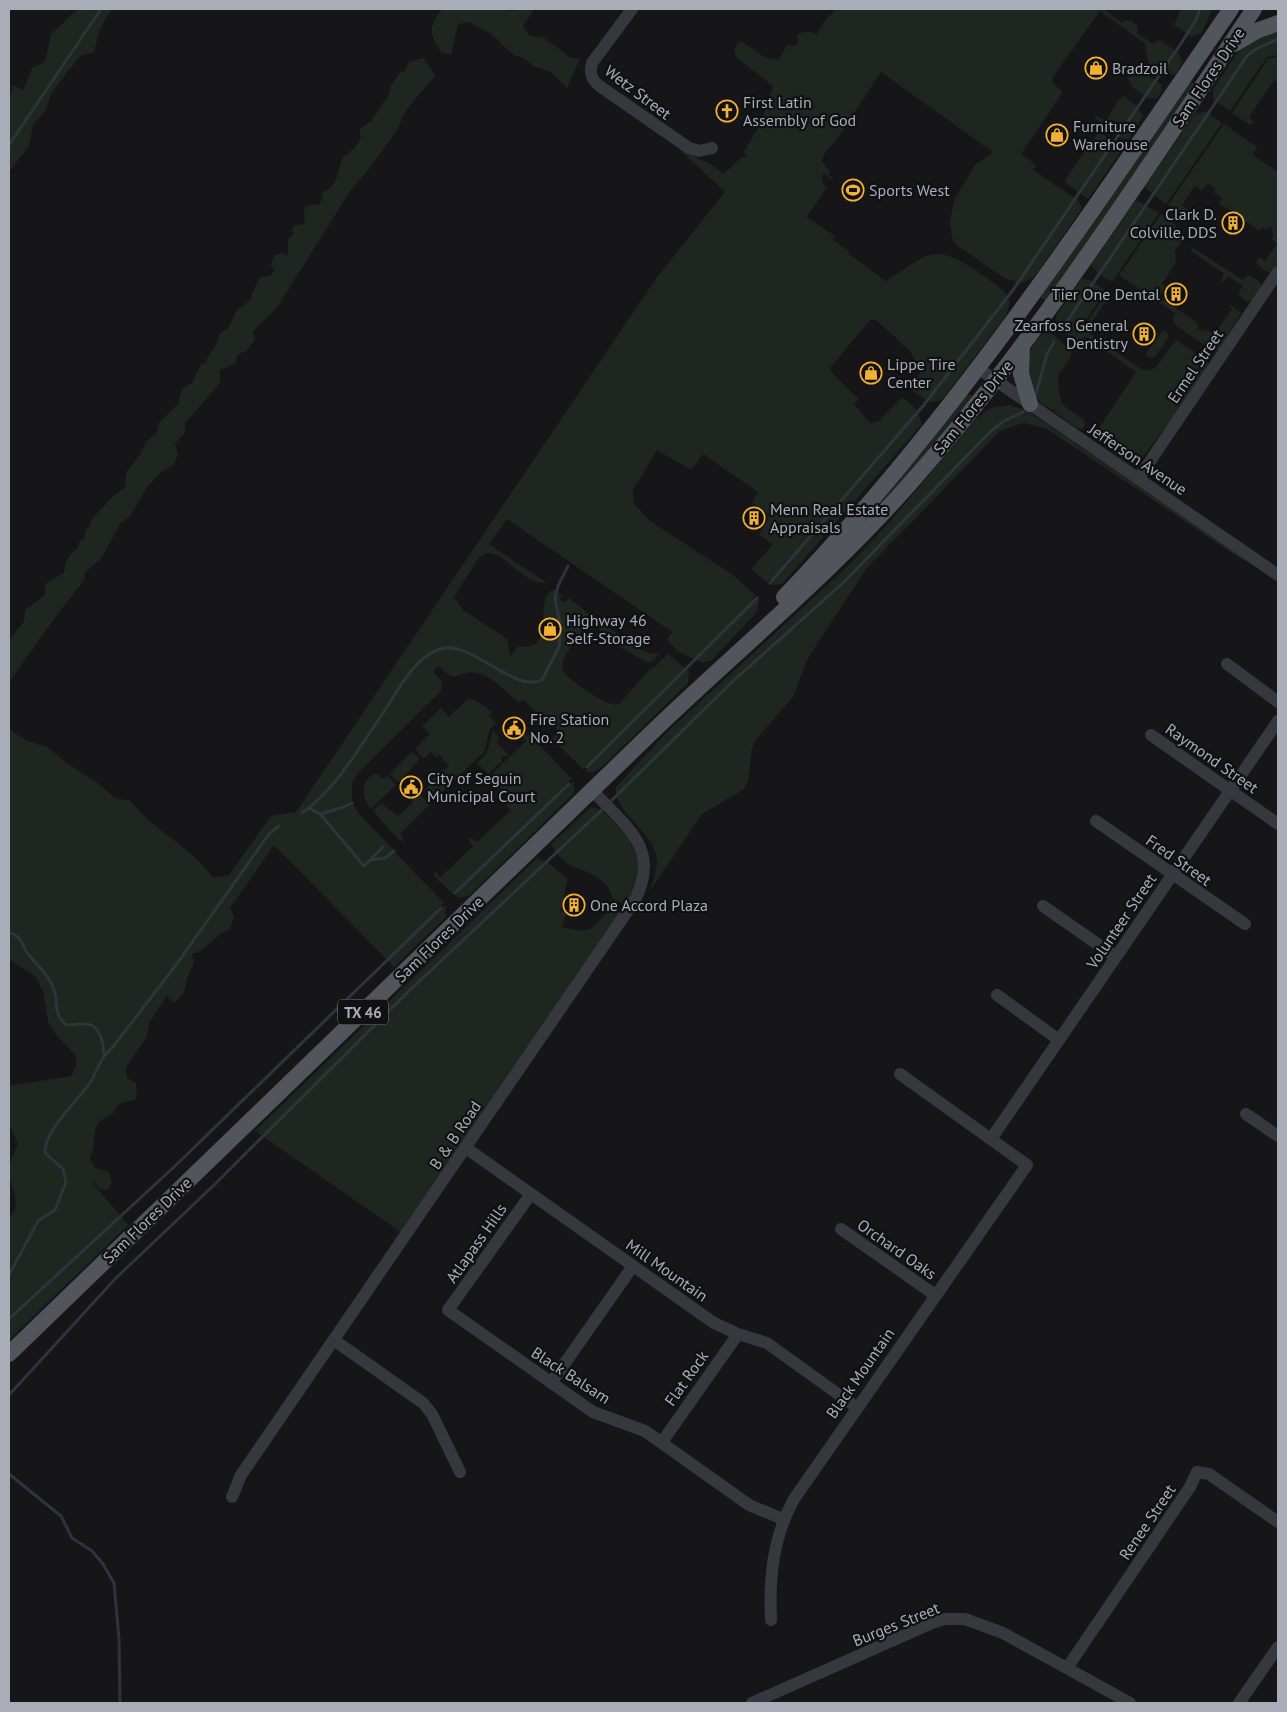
<svg xmlns="http://www.w3.org/2000/svg" width="1287" height="1712" viewBox="0 0 1287 1712" font-family="'PT Sans',sans-serif">
  <rect width="100%" height="100%" fill="#161618"/>
  <path fill="#1e261f" d="M78,9H112C103,22 96,35 95,52L80,56L65,75L51,94L46,110L33,125L29,146L9,172V102L13,85L23,90L32,68L45,62L51,34Z
    M442,9H502L513,11L515,9H534L523,26L530,36L543,37L571,58H580L567,88L551,72L535,67L522,57L515,56L492,35L470,22L458,24L451,54L442,53C429,35 428,26 442,9Z
    M837,9H1104L1122,23L1125,20L1131,21L1138,26L1137,33L1153,44L1159,40L1179,53L1182,63L1176,74L1163,75L1148,63L1145,44L1100,11L1052,78L1053,83L1062,91L1061,95L1021,154L1036,165L1033,170L1078,200L1082,208L1038,272L1032,278L1021,283L1004,278L955,244L952,237L950,223L954,200L975,165L993,152L881,72L837,139L824,154L822,162L830,171L828,174L833,178L832,180L824,174L822,176L823,184L827,187L807,217L835,236L832,239L849,251L848,253L886,281C934,250 934,242 984,276C995,283 1007,291 1010,303L1006,316L945,396C933,409 923,398 912,390V384L920,373L911,352L876,320H870L830,368L832,373L859,399L854,404L870,423L879,421L903,397L917,410L922,424L782,584L772,585L774,580L773,578L767,582L751,569L773,544L759,535L770,515L752,502L758,492L703,454L691,470L657,450L633,490L634,504L650,521L733,575L755,595L752,600L754,602L759,599L757,612L712,660L703,663L679,652L667,640L672,632L507,519L489,544L547,583C521,584 508,553 487,553L479,557L454,597L463,610L507,639L510,657L517,647C521,646 528,647 532,646C553,637 534,601 553,590L563,595L559,599L563,602L569,598L590,615L591,619L564,657C563,662 561,669 565,673C570,680 604,704 613,704C616,705 617,704 620,703L649,670L657,665L668,654L689,671L688,683L601,768L591,773L585,771L591,765L589,763L583,769L552,739L558,730L552,722L543,728L539,724L541,722L536,717L538,715L524,700L518,703C507,692 493,677 477,673C458,670 456,686 439,666L433,671L442,682L441,691L358,773L352,784V801L341,807L342,809L353,804L359,814L394,850L391,854L395,852L444,903L436,910L438,912L445,905L446,917L394,967L274,845L230,908L234,916L230,929C214,935 208,951 192,954L194,965C182,979 192,991 173,1003L167,996L150,1021L147,1036L126,1068L127,1078L136,1083L137,1099C125,1104 117,1100 113,1114C86,1124 99,1138 90,1159L95,1168L108,1171L112,1181L108,1190L101,1189L88,1177L128,1225L9,1340V1218C25,1201 6,1182 9,1166C11,1158 16,1151 18,1144L9,1124V1086L71,1076L76,1066V1056L57,1036L48,1022L44,994L36,977L9,959V729L25,740L47,747L68,764L98,783L116,799L130,800C153,831 191,846 213,878L229,875L271,816L296,812L655,280L725,192L679,149L714,166L723,174L742,157H747L744,152L761,123L773,86L736,57C733,49 735,46 741,41L766,58L779,60L787,45L795,46L799,43L797,35C804,31 809,30 816,35L826,19Z
    M1181,9H1212L1202,33L1192,37L1174,25Z
    M1278,29V55L1267,57L1230,111L1213,100V89L1239,51L1249,42Z
    M1278,57V83L1274,80L1249,117L1254,122L1250,125L1232,113L1268,59Z
    M424,58L435,76L407,109L395,133L369,169L350,191L276,309L253,331L255,340L246,351L237,355L236,363L220,370V383L185,423V432L175,444L178,454L174,464L160,473L148,486L130,516L120,524L101,559L84,573L85,579C58,612 33,648 9,683V640L24,621L25,610L45,595V584L64,573C65,561 68,555 78,548L80,541L84,539L86,529L90,526L91,520L113,496L125,487L126,473L142,452L145,443L157,432L159,423L179,403C179,392 182,387 192,383L201,364L205,363C210,351 218,347 219,334L228,328L237,310L249,301L260,277L269,276L275,270L271,265L275,255L283,253L288,256V239L293,234L292,229L296,225L304,224L305,220L303,215L306,206L320,204L323,192L330,188L336,180L342,158L354,149L361,138L359,129L371,121L389,95L390,87L401,71L404,72L409,62Z
    M1135,70H1140L1161,84L1162,91L1157,98L1149,99L1132,87L1128,79Z
    M1189,81L1194,84L1192,88L1046,302L1040,297Z
    M1123,96L1136,105L1143,116L1129,139H1122L1095,118V115L1106,121L1117,102Z
    M1205,111L1222,123L1166,204L1144,187L1195,114Z
    M1224,124L1257,147L1253,155L1278,172V263L1271,273L1264,270L1256,263L1259,257L1265,261L1277,244L1272,240L1274,234L1271,232L1273,228L1270,226L1267,230L1263,227L1259,231L1242,218L1241,219L1232,213L1233,211L1218,204L1222,198L1214,193L1215,188L1208,184L1202,190L1195,186L1182,205L1188,210L1185,215L1168,205Z
    M1101,133L1123,148L1088,199L1067,184L1065,180L1097,134Z
    M1136,200L1159,213L1112,282L1098,273L1091,265Z
    M1161,214L1176,225L1173,233L1183,241L1175,250L1176,263L1162,284L1165,286L1159,297L1195,321L1199,326L1197,328L1202,332L1204,329L1214,334L1232,309L1226,302L1241,313L1218,351L1210,349L1175,325L1173,319L1176,314L1119,275L1122,271L1126,272L1123,270Z
    M1193,248L1243,280L1248,275L1258,280L1262,286L1253,300L1246,302L1238,294L1243,286L1228,276L1223,282L1221,281L1224,274L1191,251Z
    M1082,278L1092,281L1106,291L1080,328L1082,329L1108,292L1111,294L1088,327L1092,330L1090,334L1141,369L1149,371L1155,368L1176,340L1204,358L1209,364L1173,418L1136,465H1131L1093,437L1136,372L1085,336L1080,342C1069,335 1056,331 1056,316Z
    M1163,330L1169,334L1168,338L1155,357L1151,358L1145,355Z
    M1044,333L1053,334L1071,351V356L1058,376L1059,394L1063,405L1084,420L1085,425L1082,429L1076,428L1055,412V409L1052,410C1046,406 1038,402 1033,395C1020,379 1027,345 1044,333Z
    M967,393L973,397L930,451L861,527L857,524Z
    M1010,405L1028,411L1245,559L1244,561L1047,429L1023,423L1000,431L866,569L808,658L793,697L758,737L752,748L748,781L743,790L702,814L649,892C653,882 657,872 657,861C656,832 611,811 616,787L666,733L845,569L887,525L976,419L991,408Z
    M596,619L638,648L650,654L660,653L653,661L648,663C630,653 607,641 595,624Z
    M468,699L475,700L492,712L489,716L496,723L490,729L484,752L436,798L426,789L430,785L428,783L449,766L439,755L436,757L431,752L423,759L415,749L430,734L422,726L441,708L449,717Z
    M493,731L499,738L496,742L509,755L506,757L504,756L501,759L502,761L488,774L477,763L487,753Z
    M524,734L526,736L529,734L572,779L564,786L566,788L574,781V793L470,895L460,898L455,896L460,890L458,889L453,894L434,876V871L441,877L473,846L468,839L472,838L477,842L511,810L503,802L509,796L490,776L526,741L522,736Z
    M412,752L420,759L400,781H397L390,774Z
    M377,773L383,779L387,776L396,785L371,809C361,798 360,778 377,773Z
    M420,795L430,804L400,834L405,842L398,839L373,811L381,803L398,816L413,802L411,800L415,796L417,798Z
    M591,807C602,809 609,817 617,825C640,850 648,875 625,904L614,900C611,894 609,887 604,883C583,864 566,873 551,844Z
    M537,858L547,862L568,879L560,911L566,913L562,927C595,935 590,929 610,909L616,910L621,914L402,1233L255,1131Z"/>
  <g fill="none" stroke-linecap="round" stroke-linejoin="round">
    <path stroke="#2c353c" stroke-width="3" d="M9,145L101,9
      M1064,326L1247,56L1256,49L1278,39
      M1036,394L1047,354L1054,342
      M770,583L923,406L1013,290L1182,42L1196,20L1200,9
      M587,767L757,598
      M608,804L732,682L845,581L990,432L1004,421L1023,412
      M309,808L320,814L341,808L352,803
      M302,813C336,789 359,748 383,713C398,691 413,658 440,649C471,639 514,694 542,680L559,647L561,629L555,598L558,586L568,566
      M320,814L364,866L383,847
      M370,860L385,858L394,851
      M455,893L569,784
      M9,932C26,939 21,946 28,954C38,966 51,977 55,993C58,1009 53,1011 66,1025C72,1025 80,1023 87,1024C101,1026 103,1043 104,1054
      M9,1275L38,1221L55,1210L66,1182L63,1169L45,1153C44,1129 79,1101 91,1081C98,1069 101,1057 112,1048L176,965L269,834L279,826
      M9,1319L174,1167L441,908
      M9,1395L116,1278L214,1185L410,990L604,808
      M9,1474L61,1516L72,1538L92,1551L103,1564L114,1583L119,1639L120,1703"/>
    <path stroke="#37383d" stroke-width="12" d="M632,9L592,63C589,74 592,81 601,87L689,148L699,151L712,148
      M979,369L1278,575
      M1138,479L1278,272
      M1227,664L1278,702
      M1151,735L1278,824
      M1096,821L1245,924
      M1043,906L1116,957
      M997,995L1059,1040
      M1246,1114L1278,1136
      M991,1139L1278,721
      M466,1148L714,1323L738,1334L767,1343L856,1407
      M531,1194L448,1310L593,1412L645,1431L749,1505L783,1519
      M841,1229L935,1295
      M334,1340L423,1403L432,1414L460,1472
      M551,1383L633,1266
      M662,1442L738,1334
      M232,1497L241,1475L635,900C661,848 626,827 593,791
      M771,1620C769,1577 773,1537 794,1499L1027,1165L900,1074
      M1067,1668L1190,1487L1197,1472L1209,1474L1278,1522
      M752,1703L932,1623L944,1619H965L1003,1633L1130,1703
      M1239,1703L1278,1647"/>
    <path stroke="#53555c" stroke-width="16" d="M1234,44L1256,31L1278,23
      M1022,345L1021,374L1030,404
      M784,597C956,418 1091,212 1231,9
      M9,1354C221,1148 435,944 647,737C736,651 832,573 913,480C1041,335 1146,169 1254,9"/>
  </g>
  <defs>
    <g id="shop-ring" transform="scale(1.125)"><circle r="9.5" fill="#111113" stroke="#f2b134" stroke-width="1.5"/><path d="M-5-2.5h2.3a2.7 3.5 0 0 1 5.4 0H5L5.5 6h-11ZM-1.5-2.5h3a1.5 2.3 0 0 0-3 0Z" fill="#f2b134"/></g>
    <g id="church-ring" transform="scale(1.125)"><circle r="9.5" fill="#111113" stroke="#f2b134" stroke-width="1.5"/><path d="M-1.2-6h2.4v3.5h3.3v2.4h-3.3V6h-2.4V-.1h-3.3v-2.4h3.3Z" fill="#f2b134"/></g>
    <g id="stadium-ring" transform="scale(1.125)"><circle r="9.5" fill="#111113" stroke="#f2b134" stroke-width="1.5"/><path d="M0-5a6.5 5 0 1 0 0 10a6.5 5 0 1 0 0-10ZM-3.5-1.8h7v3.6h-7Z" fill="#f2b134"/></g>
    <g id="building-ring" transform="scale(1.125)"><circle r="9.5" fill="#111113" stroke="#f2b134" stroke-width="1.5"/><path d="M-4-6H4V6H1V3H-1V6H-4ZM-2.5-4.3h1.7v1.8h-1.7ZM.8-4.3h1.7v1.8H.8ZM-2.5-1h1.7V.8h-1.7ZM.8-1h1.7V.8H.8Z" fill="#f2b134"/></g>
    <g id="civic-ring" transform="scale(1.125)"><circle r="9.5" fill="#111113" stroke="#f2b134" stroke-width="1.5"/><path d="M-.6-6.5H3V-4.5H.6V-3L4-1V1h2V6H-6V1h2V-1L-.6-3ZM-1.2 2.5V6h2.4V2.5Z" fill="#f2b134"/></g>
  </defs>
  <g fill-rule="evenodd">
    <use href="#shop-ring" x="1096" y="68"/>
    <use href="#church-ring" x="727" y="111"/>
    <use href="#shop-ring" x="1057" y="135"/>
    <use href="#stadium-ring" x="853" y="190"/>
    <use href="#building-ring" x="1233" y="223"/>
    <use href="#building-ring" x="1176" y="294"/>
    <use href="#building-ring" x="1144" y="334"/>
    <use href="#shop-ring" x="871" y="373"/>
    <use href="#building-ring" x="754" y="518"/>
    <use href="#shop-ring" x="550" y="629"/>
    <use href="#civic-ring" x="514" y="728"/>
    <use href="#civic-ring" x="411" y="787"/>
    <use href="#building-ring" x="574" y="905"/>
  </g>
  <g text-anchor="middle" dominant-baseline="central" stroke-width="4.5" stroke-linejoin="round" paint-order="stroke">
    <rect fill="#111113" stroke="#7b7e86" stroke-width="1" x="338" y="999.5" width="50" height="25" rx="4"/>
    <g font-size="15" font-weight="bold" fill="#a8adb8">
      <text x="363" y="1012">TX 46</text>
    </g>
    <g font-size="16" fill="#a8adb8" stroke="#111113" text-anchor="start">
      <text x="1112" y="68">Bradzoil</text>
      <text x="743" y="102">First Latin<tspan x="743" dy="18">Assembly of God</tspan></text>
      <text x="1073" y="126">Furniture<tspan x="1073" dy="18">Warehouse</tspan></text>
      <text x="869" y="190">Sports West</text>
      <text x="1217" y="214" text-anchor="end">Clark D.<tspan x="1217" dy="18">Colville, DDS</tspan></text>
      <text x="1160" y="294" text-anchor="end">Tier One Dental</text>
      <text x="1128" y="325" text-anchor="end">Zearfoss General<tspan x="1128" dy="18">Dentistry</tspan></text>
      <text x="887" y="364">Lippe Tire<tspan x="887" dy="18">Center</tspan></text>
      <text x="770" y="509">Menn Real Estate<tspan x="770" dy="18">Appraisals</tspan></text>
      <text x="566" y="620">Highway 46<tspan x="566" dy="18">Self-Storage</tspan></text>
      <text x="530" y="719">Fire Station<tspan x="530" dy="18">No. 2</tspan></text>
      <text x="427" y="778">City of Seguin<tspan x="427" dy="18">Municipal Court</tspan></text>
      <text x="590" y="905">One Accord Plaza</text>
    </g>
    <g font-size="16" fill="#a8adb8" stroke="#111113">
      <text transform="translate(1208 77) rotate(-56)">Sam Flores Drive</text>
      <text transform="translate(638 92) rotate(37)">Wetz Street</text>
      <text transform="translate(1195 366) rotate(-56)">Ermel Street</text>
      <text transform="translate(973 407) rotate(-51)">Sam Flores Drive</text>
      <text transform="translate(1138 459) rotate(34)">Jefferson Avenue</text>
      <text transform="translate(1212 758) rotate(35)">Raymond Street</text>
      <text transform="translate(1179 860) rotate(35)">Fred Street</text>
      <text transform="translate(1121 921) rotate(-56)">Volunteer Street</text>
      <text transform="translate(439 939) rotate(-44)">Sam Flores Drive</text>
      <text transform="translate(455 1135) rotate(-56)">B &amp; B Road</text>
      <text transform="translate(147 1220) rotate(-44)">Sam Flores Drive</text>
      <text transform="translate(476 1243) rotate(-55)">Atlapass Hills</text>
      <text transform="translate(897 1249) rotate(35)">Orchard Oaks</text>
      <text transform="translate(667 1270) rotate(35)">Mill Mountain</text>
      <text transform="translate(860 1373) rotate(-55)">Black Mountain</text>
      <text transform="translate(571 1375) rotate(33)">Black Balsam</text>
      <text transform="translate(686 1378) rotate(-55)">Flat Rock</text>
      <text transform="translate(1147 1522) rotate(-56)">Renee Street</text>
      <text transform="translate(896 1624) rotate(-22)">Burges Street</text>
    </g>
  </g>
  <rect width="1287" height="1712" fill="none" stroke="#a8adb8" stroke-width="20"/>
</svg>
